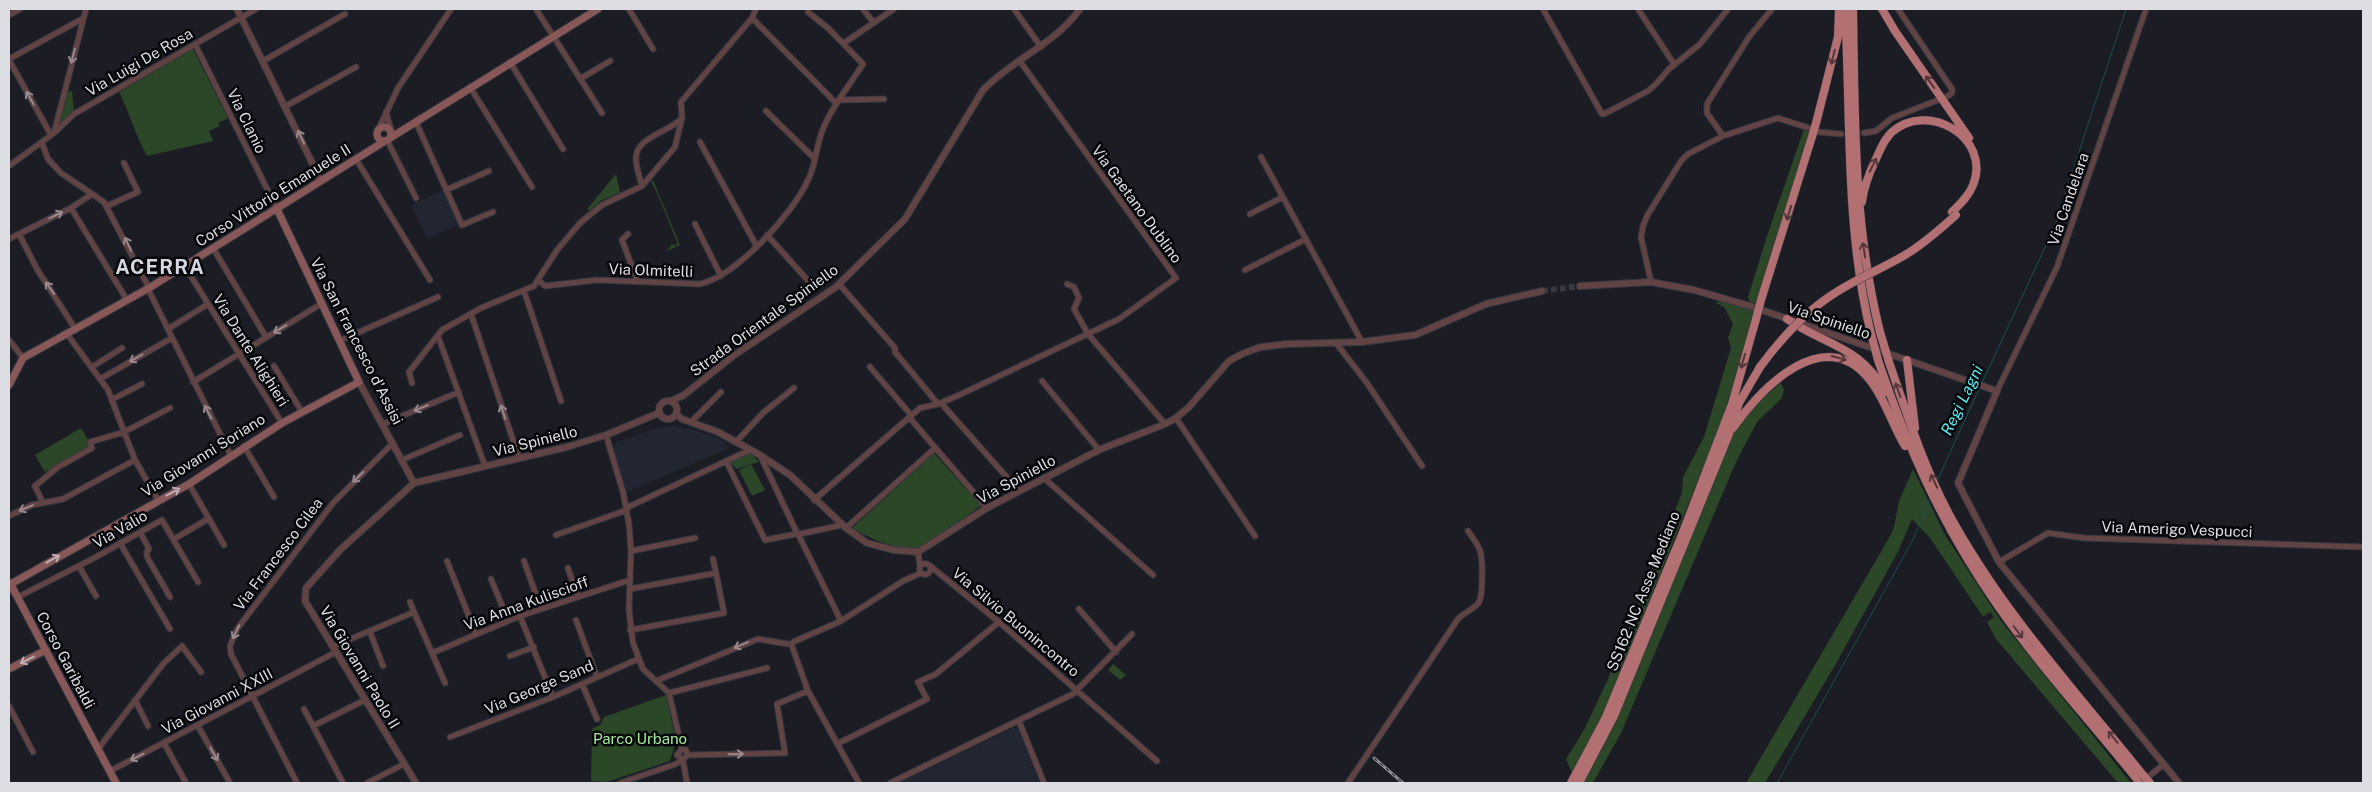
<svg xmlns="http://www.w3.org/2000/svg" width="2372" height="792" viewBox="0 0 2372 792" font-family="'Public Sans',sans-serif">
  <rect width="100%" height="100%" fill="#1b1c24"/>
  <path fill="#222532" d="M443,190L459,224L427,239L411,205Z
    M672,426L697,430L712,436L724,441L728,449L626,492L614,450L616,442L657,428Z
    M1018,726L1040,783H898Z"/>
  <path fill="#2c4628" d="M193,49L228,118L218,123L220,126L209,131L213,141L147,156C135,135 130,113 119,92Z
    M72,91L74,114L54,133L64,92Z
    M1804,129L1813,132L1759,305L1750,302L1748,297L1767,236Z
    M616,174L620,193L602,200L590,210L587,209Z
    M653,180L680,245L667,251L672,244L676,246L677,242L658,195L651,182Z
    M1719,301L1757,311L1720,426L1607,706L1572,773L1566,759L1584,730L1608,679L1682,493L1683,477L1704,437L1731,348L1728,338L1733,324L1724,307L1716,303Z
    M1781,383L1784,390L1782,398L1757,422L1736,462L1621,733L1593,783H1582L1733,434L1753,406Z
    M81,428L91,445L45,472L35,455Z
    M750,452L759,462L751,464L765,490L752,496L739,470L751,464L737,469L729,462Z
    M934,453L981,506C966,516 936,541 921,547C904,554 866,537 852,528Z
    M1913,469L1945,535L2001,621L2131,783H2118L1996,639L1987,622L1994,617L1990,612L1983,617L1930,538L1912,519L1898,552L1834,667L1765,783H1746L1889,538L1894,527L1899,501Z
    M1113,664L1126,675L1120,680L1108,670Z
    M666,695L676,741L670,761L607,782L591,781L592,729L600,725L604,717Z"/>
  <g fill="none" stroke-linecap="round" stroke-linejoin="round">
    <path stroke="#1a5052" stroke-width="1" d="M1982,383L2054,228L2126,9
      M1937,481L1979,389
      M1777,783L1914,538L1930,498"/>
    <path stroke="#383941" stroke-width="6" stroke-dasharray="6 3" stroke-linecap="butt" d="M1542,291L1580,286"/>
    <g stroke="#36373f" stroke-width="7">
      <path id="minor" d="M536,9L602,113
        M629,9L653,49
        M863,9L874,23
        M1014,9L1041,47
        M1543,9L1602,114H1604L1648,91L1657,83L1669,69L1700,44L1728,9
        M1638,9L1674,64
        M1898,9L1952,89V93L1946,97
        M9,15L20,9
        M752,18L836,103
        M844,43L894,9
        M195,44L277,209
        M9,59L82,19
        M9,60L51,135
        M263,61L345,14
        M510,62L563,149
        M580,79L610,61
        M470,87L532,187
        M840,100L884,99
        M286,106L356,67
        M766,111L814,158
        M386,112L391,130
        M416,122L462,225L493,212
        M378,130L398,88L451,9
        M1819,132L1841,134
        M54,133L74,114L256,9
        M1864,133L1876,131L1892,118L1938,100
        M1723,136L1778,118L1812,129
        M387,140L416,198
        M700,142L756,245
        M42,143L48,159L61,173L104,202L149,288
        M1261,157L1362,342
        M356,159L430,280
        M9,166L54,133L86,9
        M642,186C640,178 636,168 636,159C635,137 670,132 682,118L681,102L752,18L756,9
        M446,190L489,171
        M107,206L138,192L124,163
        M71,208L127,300
        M1250,214L1283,197
        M695,224L721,276
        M19,234L37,269L76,330
        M628,234L622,240L638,282
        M767,235L812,285
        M9,239L71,208L92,194
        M213,248L266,337
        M184,265L282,423
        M1245,270L1306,239
        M539,281L545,286L597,280L700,284C736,276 793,214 808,180C816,165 816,145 823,129C832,106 850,85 863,64L829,29L808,12
        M1651,282L1641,237L1643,226L1647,216L1681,161L1688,154L1723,136L1707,113V104L1749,37L1772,9
        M839,284L895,348V352L938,404
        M1067,284L1074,287L1079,298L1074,309L1088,334L1165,424
        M148,289L231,456
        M524,291L561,401
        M471,314L519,458
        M168,329L208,304
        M67,334L108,390L135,460L158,500
        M438,336L485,466
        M9,340L23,358
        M339,341L438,297
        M1336,343L1367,383L1422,466
        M274,366L302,412
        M92,367L122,348
        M870,367L911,415
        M100,379L172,338
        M1042,381L1099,450
        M193,382L321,304
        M412,383L409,372L442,330L481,308L534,286L557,250L580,223L602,205L642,186L675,147L682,118
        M1997,391L2057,267L2146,9
        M113,399L142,384
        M941,403L1019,491
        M909,417L987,508
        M1176,418L1255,536
        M691,422L721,392
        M383,424L459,392
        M606,435L623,492L629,524L631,551L629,610L633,643L643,669L669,693L682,749
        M736,442L763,413L794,388
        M244,446L274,497
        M760,455L797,533
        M402,460L460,435
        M726,461L765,540L796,534
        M1044,478L1153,575
        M189,484L224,545
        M814,500L920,408L938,404L957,396L1119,319L1176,278L1019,60
        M43,503L35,486L58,467L92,448L90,442L124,432L170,408
        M626,508L750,450
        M9,516L32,505L63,499L135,460
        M846,528L935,448
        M140,532L149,549L147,551V557L170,597
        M800,534L842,525
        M556,535L627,510
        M799,536L841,621
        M174,539L208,519
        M120,543L170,629
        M631,551L695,538
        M918,552L920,566
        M713,559L716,573
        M447,561L476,634
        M524,561L541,609
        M1999,562L2048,533L2084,538L2363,547
        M919.5 569a5.5 5.5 0 1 1 11 0a5.5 5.5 0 1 1-11 0Z
        M929,565L999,622L1157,761
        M79,566L96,596
        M568,568L578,597
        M491,579L508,620
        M630,589L716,573L724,613L630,630
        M18,597L96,557L162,520L198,582
        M410,602L414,612
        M1079,609L1116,652
        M520,616L553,697
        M576,620L597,677
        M370,632L383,666
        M793,642L841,621L903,581L921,573
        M792,646L808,691L859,783
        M332,647L414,612L432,653L520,616L630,580
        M432,653L445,683
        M510,656L534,647
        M656,681L758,639L788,644
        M582,684L597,719
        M669,693L767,668
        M135,700L148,726
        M9,706L33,752
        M304,709L343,783
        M1019,721L1044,783
        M198,726L230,783
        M313,726L365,700
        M450,737L553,697L638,659
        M164,743L186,783
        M837,744L927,699L918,682L936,674L999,622
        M98,749L163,664L182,646L201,672
        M682,749L677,755L683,760
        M688,755L785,753L777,704L808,691
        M683,760L687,783
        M110,771L336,652
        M2144,780L2163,765
        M297,783L231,654L230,646L237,629L333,503L393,443
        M367,783L404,764
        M620,783L676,764L688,755L686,750L682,749
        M890,783L1073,694L1132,634
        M1348,783L1458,619C1464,612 1475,609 1479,602C1483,595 1483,559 1480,551C1478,544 1472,537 1468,531"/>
    </g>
    <g stroke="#36373f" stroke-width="8">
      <path id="tertiary" d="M237,9L321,181
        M1580,286L1651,282L1694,290L1750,306L1997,391L1958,483L1999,562L2179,783
        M359,382L414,483
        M659 410a9 9 0 1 1 18 0a9 9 0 1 1-18 0Z
        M671,401L684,395L733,356L836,287L905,219L983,90C1013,59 1055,44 1080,9
        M676,414L682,419L718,432L760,455L790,475L846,528L867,543L894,550L918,552L987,508L1101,449L1165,424L1176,418L1189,407L1229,361L1244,353L1261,347L1286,344L1362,342L1415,335L1486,304L1542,291
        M416,783L305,601L306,588L340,550L414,483L567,447L606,435L659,413"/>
    </g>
    <g stroke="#36373f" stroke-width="9">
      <path id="secondary" d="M377 134a7 7 0 1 1 14 0a7 7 0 1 1-14 0Z
        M390,138L598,9
        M9,385L23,358L149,288L385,141
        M10,583L116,783
        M9,585L189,484L282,423L359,382L277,209
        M9,669L46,650"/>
    </g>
    <g stroke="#36373f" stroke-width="9">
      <path id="trunk" d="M1845,9C1851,117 1845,224 1870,330
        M1853,9C1855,119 1853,224 1880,332
        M1882,9L1895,31L1969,138
        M1862,202C1864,186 1869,173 1876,159C1880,150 1884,139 1892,132C1928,100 1992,138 1973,185C1969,196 1960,204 1952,212
        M1761,300L1815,127L1838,37L1839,9
        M1787,319C1826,346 1861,346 1885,392
        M1878,360C1909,451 1943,527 1998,606C2041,668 2093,724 2140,783
        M1907,360L1915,428
        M1889,362C1907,414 1923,465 1949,514C2001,610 2075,691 2143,775
        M1733,428C1762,387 1824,323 1869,379C1885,398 1892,425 1905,446
        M1571,783L1605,719L1683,532L1732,404L1756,319
        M1579,783L1614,716L1729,434L1739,403L1760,367"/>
    </g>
    <use href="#minor" stroke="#614344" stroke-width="5"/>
    <use href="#tertiary" stroke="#614344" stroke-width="6"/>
    <use href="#secondary" stroke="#885859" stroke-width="7"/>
    <use href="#trunk" stroke="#b27072" stroke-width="8"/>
    <g stroke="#8c8d93" stroke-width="3">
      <path id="rail" d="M1374,758L1403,783"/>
    </g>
    <use href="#rail" stroke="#06070a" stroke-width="1" stroke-dasharray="4" stroke-linecap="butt"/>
    <g stroke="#36373f" stroke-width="9" stroke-linecap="butt">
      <path id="trunk-bridge" d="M1756,319L1761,300
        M1870,330L1878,360
        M1880,332L1889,362
        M1760,367C1777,344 1795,323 1818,305C1844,284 1876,272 1905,255C1924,244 1940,229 1956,215
        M2143,775L2150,783"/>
    </g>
    <use href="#trunk-bridge" stroke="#b27072" stroke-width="8"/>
  </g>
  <defs><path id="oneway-shaft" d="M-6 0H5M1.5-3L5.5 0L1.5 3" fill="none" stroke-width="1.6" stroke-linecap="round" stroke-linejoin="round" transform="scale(1.25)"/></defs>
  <g stroke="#99898c">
    <use href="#oneway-shaft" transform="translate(73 56) rotate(104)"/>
    <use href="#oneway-shaft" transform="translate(30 98) rotate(-119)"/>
    <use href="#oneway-shaft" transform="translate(301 137) rotate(-115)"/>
    <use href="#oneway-shaft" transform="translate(56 215) rotate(-26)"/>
    <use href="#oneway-shaft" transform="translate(128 244) rotate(-115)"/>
    <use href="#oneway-shaft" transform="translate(50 288) rotate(-125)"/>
    <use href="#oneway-shaft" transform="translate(280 329) rotate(149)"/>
    <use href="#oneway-shaft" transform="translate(136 358) rotate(151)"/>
    <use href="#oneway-shaft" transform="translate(421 408) rotate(157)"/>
    <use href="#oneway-shaft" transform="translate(208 412) rotate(-117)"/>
    <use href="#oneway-shaft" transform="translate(503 412) rotate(-108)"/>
    <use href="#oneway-shaft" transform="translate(358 477) rotate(135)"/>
    <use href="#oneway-shaft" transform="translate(26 508) rotate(157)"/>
    <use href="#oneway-shaft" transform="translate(236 632) rotate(116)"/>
    <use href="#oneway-shaft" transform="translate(741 645) rotate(157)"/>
    <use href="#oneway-shaft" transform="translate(214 754) rotate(61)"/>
    <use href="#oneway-shaft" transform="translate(736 754) rotate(-1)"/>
    <use href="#oneway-shaft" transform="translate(137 757) rotate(153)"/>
  </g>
  <g stroke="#533639">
    <use href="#oneway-shaft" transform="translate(1833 57) rotate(104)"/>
    <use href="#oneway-shaft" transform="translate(1930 82) rotate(-126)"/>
    <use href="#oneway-shaft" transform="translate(1873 165) rotate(-64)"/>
    <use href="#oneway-shaft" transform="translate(1789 213) rotate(107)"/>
    <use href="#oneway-shaft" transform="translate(1864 250) rotate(-99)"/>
    <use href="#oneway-shaft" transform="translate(1839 358) rotate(15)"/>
    <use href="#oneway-shaft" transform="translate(1743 361) rotate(106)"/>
    <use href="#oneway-shaft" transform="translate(1898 390) rotate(-109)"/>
    <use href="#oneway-shaft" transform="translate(1934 481) rotate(-115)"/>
    <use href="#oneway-shaft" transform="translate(2018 632) rotate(53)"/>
    <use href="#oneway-shaft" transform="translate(2113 737) rotate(-129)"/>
  </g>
  <g stroke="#bfafb3">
    <use href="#oneway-shaft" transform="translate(173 492) rotate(-28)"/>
    <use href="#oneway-shaft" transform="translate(53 559) rotate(-29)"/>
    <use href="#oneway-shaft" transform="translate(27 660) rotate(153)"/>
  </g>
  <g text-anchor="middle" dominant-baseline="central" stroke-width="5" stroke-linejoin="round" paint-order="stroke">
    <g font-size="15" fill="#dddee3" stroke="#06070a">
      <text transform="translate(139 62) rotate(-30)">Via Luigi De Rosa</text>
      <text transform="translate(247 121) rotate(64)">Via Clanio</text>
      <text transform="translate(273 195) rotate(-32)">Corso Vittorio Emanuele II</text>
      <text transform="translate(2068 199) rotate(-71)">Via Candelara</text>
      <text transform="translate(1137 204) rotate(54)">Via Gaetano Dublino</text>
      <text transform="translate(651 270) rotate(2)">Via Olmitelli</text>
      <text transform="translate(764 320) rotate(-36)">Strada Orientale Spiniello</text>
      <text transform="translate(1829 320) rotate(19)">Via Spiniello</text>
      <text transform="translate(357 341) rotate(63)">Via San Francesco d'Assisi</text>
      <text transform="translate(251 350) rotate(58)">Via Dante Alighieri</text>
      <text transform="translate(535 441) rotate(-14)">Via Spiniello</text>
      <text transform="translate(203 455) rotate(-32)">Via Giovanni Soriano</text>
      <text transform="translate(1016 479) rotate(-28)">Via Spiniello</text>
      <text transform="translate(120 529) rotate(-30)">Via Valio</text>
      <text transform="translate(2177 529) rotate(2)">Via Amerigo Vespucci</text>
      <text transform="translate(278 554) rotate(-53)">Via Francesco Cilea</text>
      <text transform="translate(1643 591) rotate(-68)">SS162 NC Asse Mediano</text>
      <text transform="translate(526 603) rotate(-20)">Via Anna Kuliscioff</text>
      <text transform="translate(1016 622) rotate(40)">Via Silvio Buonincontro</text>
      <text transform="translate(66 660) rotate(62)">Corso Garibaldi</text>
      <text transform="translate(360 667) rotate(59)">Via Giovanni Paolo II</text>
      <text transform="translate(539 687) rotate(-23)">Via George Sand</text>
      <text transform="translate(217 701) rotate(-28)">Via Giovanni XXIII</text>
    </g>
    <g font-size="15" fill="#a7e99c" stroke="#06070a">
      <text x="640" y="738">Parco Urbano</text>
    </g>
    <g font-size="16" font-style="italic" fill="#56e9ee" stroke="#06070a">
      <text transform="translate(1962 400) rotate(-64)">Regi Lagni</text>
    </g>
    <g font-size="20" font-weight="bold" letter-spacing="1" fill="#d4d7e1" stroke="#06070a">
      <text x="160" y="267">ACERRA</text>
    </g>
  </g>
  <rect width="2372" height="792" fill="none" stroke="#dddee3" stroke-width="20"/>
</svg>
